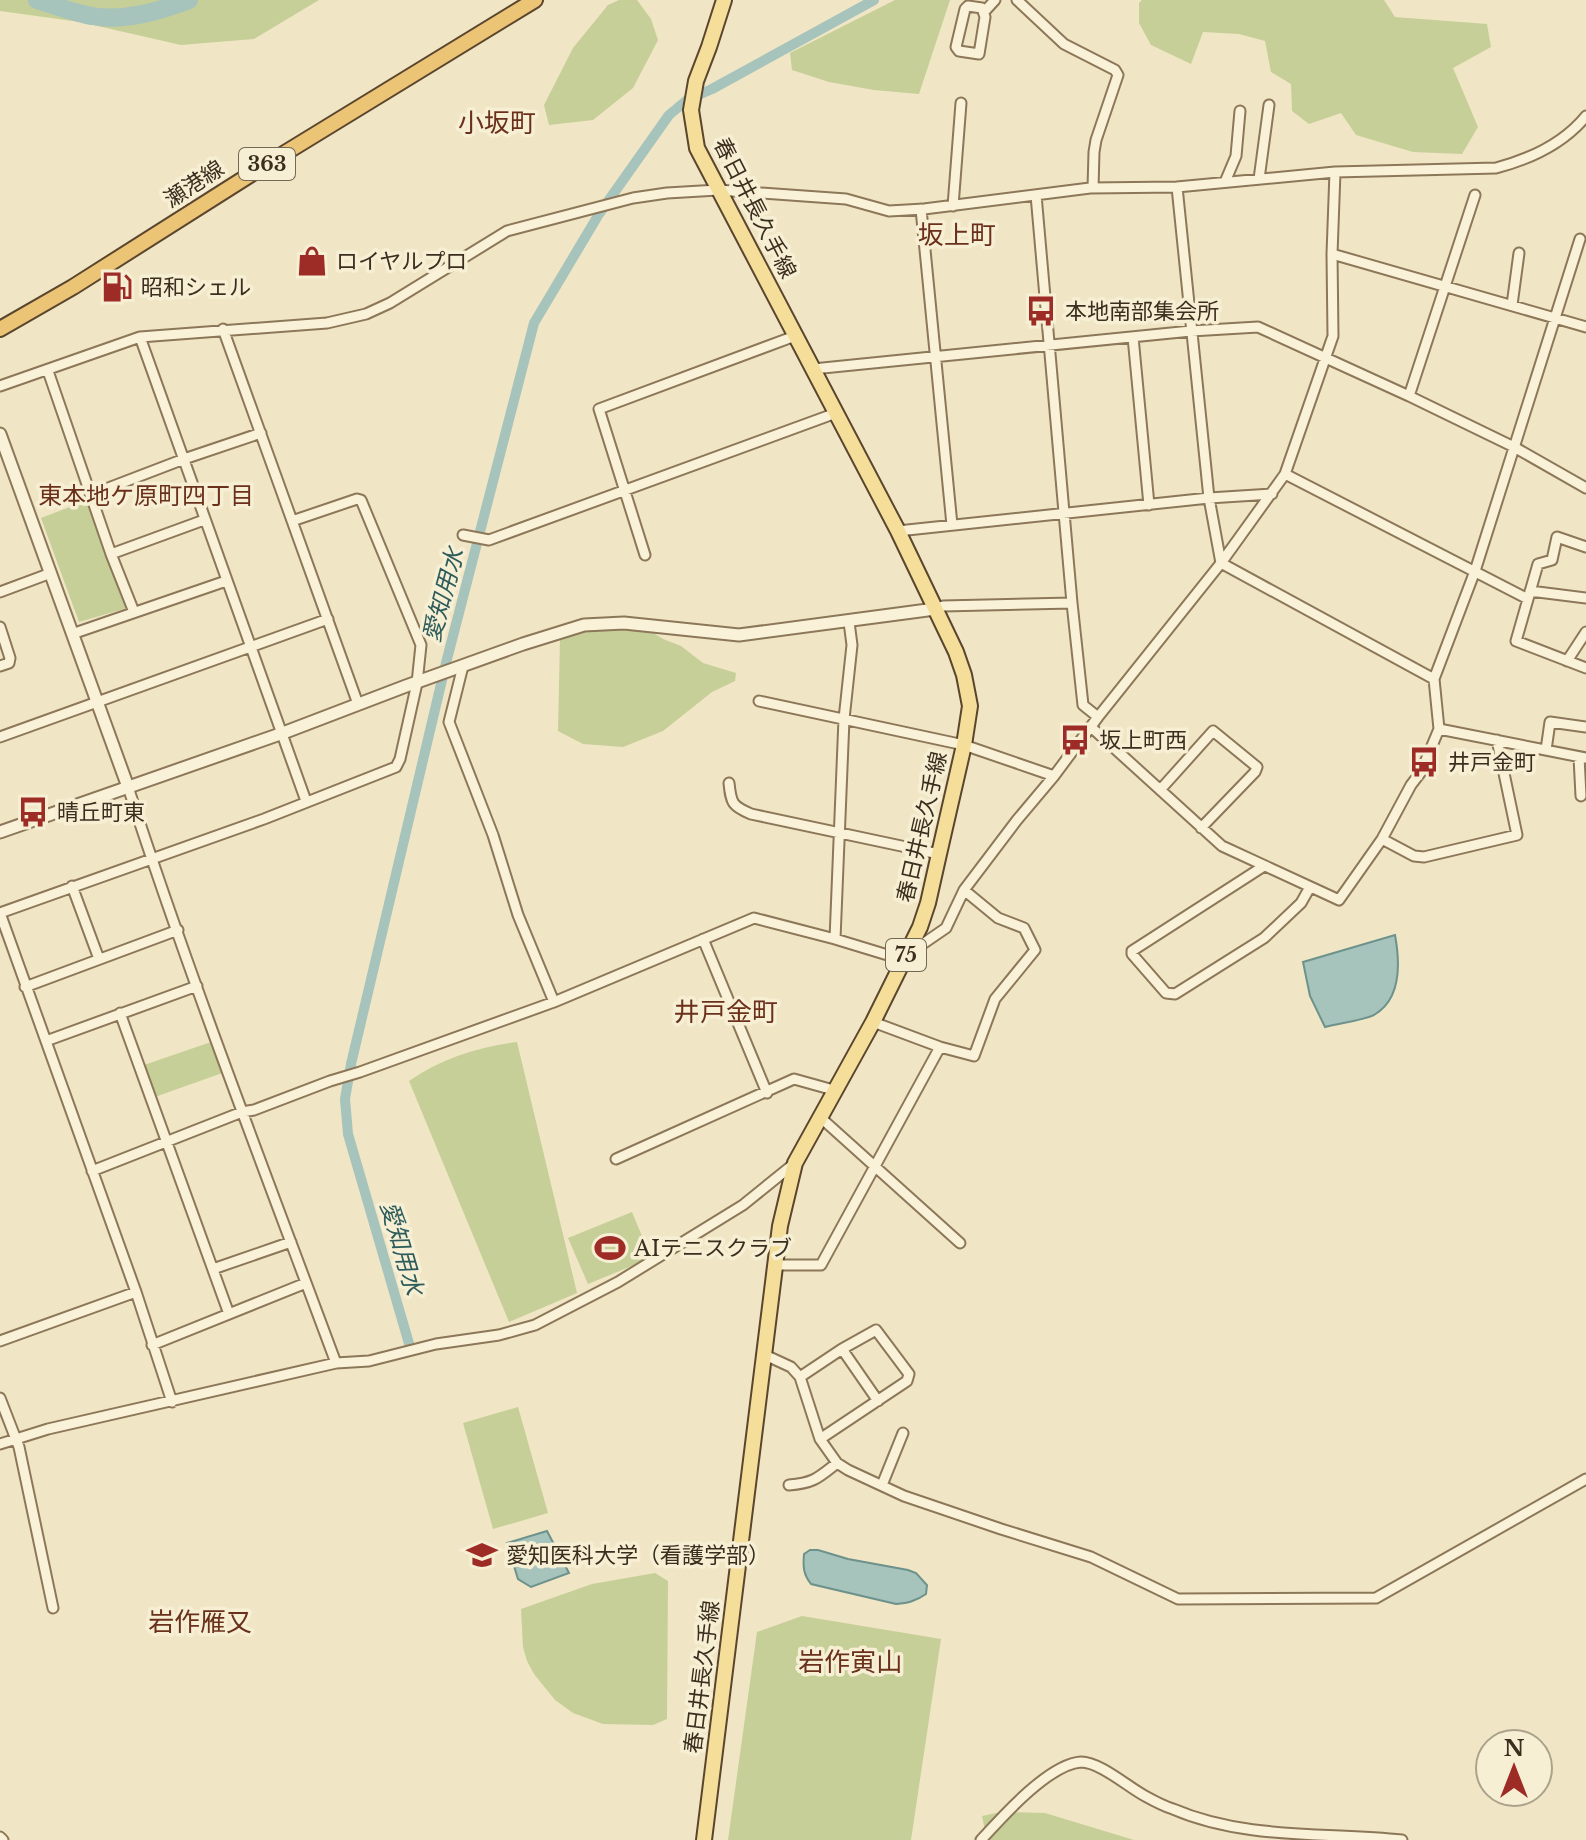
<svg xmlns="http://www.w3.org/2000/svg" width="1586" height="1840" viewBox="0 0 1586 1840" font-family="'Libre Baskerville','Noto Sans JP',serif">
  <rect width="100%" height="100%" fill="#f0e5c4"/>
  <path fill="#c6cf97" d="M0,0H319L254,39L181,45L80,22L0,11Z
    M619,0H637L651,19L658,40L633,88L593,120L549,125L544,105L573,48L608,5Z
    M895,0H950L919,94L874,90L829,82L792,70L790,53Z
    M1142,0H1384L1395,17L1487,24L1491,47L1453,68L1478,127L1462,154L1413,152L1356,135L1341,113L1309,124L1292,111L1291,84L1271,72L1265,41L1239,34L1203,32L1191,64L1151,45L1139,23V3Z
    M88,500L127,608L79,622L41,518Z
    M618,629L650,631L663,639L681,646L703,663L736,673L735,681L712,692L663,731L623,747L583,744L558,731L560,640L584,631Z
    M214,1041L225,1072L155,1097L144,1065Z
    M517,1042L577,1293L509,1322L409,1081C442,1058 478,1047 517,1042Z
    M632,1212L651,1258L588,1284L568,1238Z
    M518,1407L548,1513L493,1529L463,1423Z
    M655,1573L668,1581L667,1719L653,1725L603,1724L573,1713L555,1700L534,1674L527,1661L523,1647L521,1609L592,1584Z
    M802,1616L941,1639L911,1840H728L757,1632Z
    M1001,1812L1045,1813L1134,1840H987L982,1816Z"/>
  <path fill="#a6c3bc" stroke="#6c928b" stroke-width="2" d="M1395,935C1400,962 1402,999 1374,1015C1361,1021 1339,1023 1325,1027L1310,996L1303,962Z
    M547,1531L569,1573L531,1587L518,1579L507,1543Z
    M810,1550H818L848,1559L908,1570L916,1573L927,1585L926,1594C916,1601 908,1603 896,1604L811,1584C803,1574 803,1566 804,1554Z"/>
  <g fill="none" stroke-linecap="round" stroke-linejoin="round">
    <path stroke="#a6c3bc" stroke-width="10" d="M410,1347L348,1134L345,1099L351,1064L446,663L534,323L599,214L669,115L687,100L712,89L874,0"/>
    <path stroke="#a6c3bc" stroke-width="18" d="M37,0C55,5 73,13 92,16C124,22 160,11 189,0"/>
    <g stroke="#8c7759" stroke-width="13">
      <path id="minor" d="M1017,0L1064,44L1115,70L1118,75L1096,140L1094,152L1093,188
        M968,6L982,8L985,17L979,54L959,51L956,47L965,9Z
        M984,12L995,0
        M1259,179L1269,105
        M1225,182L1236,156L1240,111
        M1177,187L1209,498L1221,563
        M1036,195L1072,603L1083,705L1098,717
        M953,206L961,103
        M921,209L952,525
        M1332,254L1586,327
        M1512,305L1519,253
        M223,329L358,704
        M140,337L306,801
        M1133,337L1149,505
        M813,369L1191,331L1258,327L1409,396L1514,447L1586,488
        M48,371L111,554L134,612
        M0,386L140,337L327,323L366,314L390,303L507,231L633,198L667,193L718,190L846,199L889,211L924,209L1090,188L1177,187L1335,172L1496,168C1530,159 1564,143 1586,116
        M1409,396L1475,195
        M1285,474L1528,599
        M90,495L184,459L261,433
        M898,531L1209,498L1272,494
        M463,535L489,540L836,413
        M1586,547L1557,537L1552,560L1538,564L1516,641L1586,668
        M111,554L204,520
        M645,555L599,409L795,336
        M1221,563L1434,679
        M1530,591L1586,598
        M0,592L51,573
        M935,609L943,606L1072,603
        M0,627L10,658L9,663L0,666
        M72,634L226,581
        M1567,661L1586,632
        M463,666L449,722L493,835L518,915L554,1002
        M759,701L964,745L1054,776
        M1091,727L1222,846L1339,900L1382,839L1411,785L1421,772L1439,729L1434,679L1475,571L1580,239
        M1439,729L1586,758
        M0,737L328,619
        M1546,750L1550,722L1586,727
        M1579,757L1581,796
        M729,783C731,803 732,806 751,814L939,854
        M128,787C191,981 265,1172 336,1363
        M1160,790L1213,731L1257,767L1255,772L1201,828
        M1382,839L1414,856L1424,857L1517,835L1497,740
        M1264,866L1132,951V954L1166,993L1175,994L1264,938L1301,903L1310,887
        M72,886L99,959
        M703,939L767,1093
        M835,939L844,719L852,645L849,622
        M911,952L946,928L964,890L1017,820L1054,776L1098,717L1221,563L1285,474L1333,336L1332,254L1335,172
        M25,987L178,930
        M120,1013L229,1314
        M873,1022L940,1047L974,1056L995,999L1035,950L1024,928L998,918L964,890
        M46,1041L197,986
        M821,1118L960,1243
        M616,1159L794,1079L837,1091
        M92,1171L242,1112L254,1110L330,1081L360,1072L554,1002L754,918L835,939L904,960
        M775,1265H821L940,1047
        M213,1269L291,1242
        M0,1341L136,1292
        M152,1345L306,1283
        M842,1349L878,1401
        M765,1355L791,1367L800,1377L820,1439L837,1463L848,1470L904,1496L1001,1529L1091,1557L1178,1599L1376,1598L1586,1479
        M800,1377L842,1349L876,1330L909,1374L907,1381L820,1439
        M0,1398L19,1447L53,1608
        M172,1402L136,1292L0,913L264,819L396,767L400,759L417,683L421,645L361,500L357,499L292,521
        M0,1444L48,1429L336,1363L369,1361L436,1344L499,1335L535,1325L618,1282L743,1205L795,1163
        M789,1485C814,1483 818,1478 837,1463
        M882,1485L903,1433
        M0,1837L3,1840
        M981,1840C1002,1817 1049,1764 1081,1762C1100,1762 1128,1787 1145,1796C1154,1801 1163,1806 1173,1809C1245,1840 1326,1832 1402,1840"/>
    </g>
    <g stroke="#8c7759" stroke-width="15">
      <path id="tertiary" d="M0,434L128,787
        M0,832L283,733L406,686L523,644L584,625L624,623L739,635L935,609"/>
    </g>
    <g stroke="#5a452e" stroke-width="18">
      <path id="primary" d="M704,1840L780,1226L795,1163L873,1022L920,927L928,903L939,854L964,745L970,706L964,675L956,652L898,531L697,148L691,110L696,81L709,47L724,0"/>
    </g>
    <g stroke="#5a452e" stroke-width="18">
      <path id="trunk" d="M0,329L73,287L267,164L535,0"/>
    </g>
    <use href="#minor" stroke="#faf2d8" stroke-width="9"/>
    <use href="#tertiary" stroke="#faf2d8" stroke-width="11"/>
    <use href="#primary" stroke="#f5de9a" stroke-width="14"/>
    <use href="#trunk" stroke="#ecc476" stroke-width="14"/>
  </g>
  <defs>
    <g id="shop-bare" transform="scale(2.4)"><path d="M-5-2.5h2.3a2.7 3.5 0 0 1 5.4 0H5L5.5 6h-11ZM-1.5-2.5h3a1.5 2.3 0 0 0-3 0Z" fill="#9e2c26" stroke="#f7efd4" stroke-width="2.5" paint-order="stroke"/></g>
    <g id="fuel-bare" transform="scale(2.4)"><path d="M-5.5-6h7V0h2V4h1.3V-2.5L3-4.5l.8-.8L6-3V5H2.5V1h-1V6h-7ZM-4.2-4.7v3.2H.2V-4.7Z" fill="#9e2c26" stroke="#f7efd4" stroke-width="2.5" paint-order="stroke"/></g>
    <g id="bus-bare" transform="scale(2.4)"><path d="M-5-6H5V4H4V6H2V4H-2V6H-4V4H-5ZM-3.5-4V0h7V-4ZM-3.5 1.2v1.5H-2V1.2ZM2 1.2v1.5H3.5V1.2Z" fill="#9e2c26" stroke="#f7efd4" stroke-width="2.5" paint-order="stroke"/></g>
    <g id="stadium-bare" transform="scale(2.4)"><path d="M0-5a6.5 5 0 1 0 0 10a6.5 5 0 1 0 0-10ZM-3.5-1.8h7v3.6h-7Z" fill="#9e2c26" stroke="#f7efd4" stroke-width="2.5" paint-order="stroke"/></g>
    <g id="university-bare" transform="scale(2.4)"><path d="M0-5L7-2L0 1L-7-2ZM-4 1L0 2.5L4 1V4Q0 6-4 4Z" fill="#9e2c26" stroke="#f7efd4" stroke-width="2.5" paint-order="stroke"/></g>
  </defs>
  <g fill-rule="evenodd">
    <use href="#shop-bare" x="312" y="261"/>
    <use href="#fuel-bare" x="117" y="287"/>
    <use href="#bus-bare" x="1041" y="311"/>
    <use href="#bus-bare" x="1075" y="740"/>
    <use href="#bus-bare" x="1424" y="762"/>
    <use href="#bus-bare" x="33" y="812"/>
    <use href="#stadium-bare" x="610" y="1248"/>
    <use href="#university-bare" x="482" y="1555"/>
  </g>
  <g text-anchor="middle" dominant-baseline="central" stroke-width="7" stroke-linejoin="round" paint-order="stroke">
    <g fill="#f7efd4" stroke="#736855" stroke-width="2">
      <rect x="239" y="148" width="56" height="32" rx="6"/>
      <rect x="886" y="939" width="40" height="32" rx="6"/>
    </g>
    <g font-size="20" font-weight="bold" fill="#3b2e1e">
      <text x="267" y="164">363</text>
      <text x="906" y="955">75</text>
    </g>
    <g font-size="22" fill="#3b2e1e" stroke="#f7efd4">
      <text transform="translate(194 184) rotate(-33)">瀬港線</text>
      <text transform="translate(755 208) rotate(63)">春日井長久手線</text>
      <text transform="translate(922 827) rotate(-77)">春日井長久手線</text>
      <text transform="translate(702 1677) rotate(-83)">春日井長久手線</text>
    </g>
    <g font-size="22" fill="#3b2e1e" stroke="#f7efd4" text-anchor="start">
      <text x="336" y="261">ロイヤルプロ</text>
      <text x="141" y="287">昭和シェル</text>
      <text x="1065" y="311">本地南部集会所</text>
      <text x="1099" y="740">坂上町西</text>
      <text x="1448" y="762">井戸金町</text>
      <text x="57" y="812">晴丘町東</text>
      <text x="634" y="1248">AIテニスクラブ</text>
      <text x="506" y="1555">愛知医科大学（看護学部）</text>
    </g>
    <g font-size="24" fill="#6a301b" stroke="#f7efd4">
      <text x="146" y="495">東本地ケ原町四丁目</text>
    </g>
    <g font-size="24" font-style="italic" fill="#2d5c5b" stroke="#f7efd4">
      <text transform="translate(443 595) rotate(-75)">愛知用水</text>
      <text transform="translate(402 1248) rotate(74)">愛知用水</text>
    </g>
    <g font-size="26" fill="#6a301b" stroke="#f7efd4">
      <text x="497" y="123">小坂町</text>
      <text x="957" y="235">坂上町</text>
      <text x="726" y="1012">井戸金町</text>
      <text x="200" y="1622">岩作雁又</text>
      <text x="850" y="1662">岩作寅山</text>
    </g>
  </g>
  <g transform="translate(1514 1768)"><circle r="38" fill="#f7efd4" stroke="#aca28b" stroke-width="2"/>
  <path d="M0-6L14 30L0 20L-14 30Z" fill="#9e2c26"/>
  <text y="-12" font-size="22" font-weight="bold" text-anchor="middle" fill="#3b2e1e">N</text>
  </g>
</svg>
